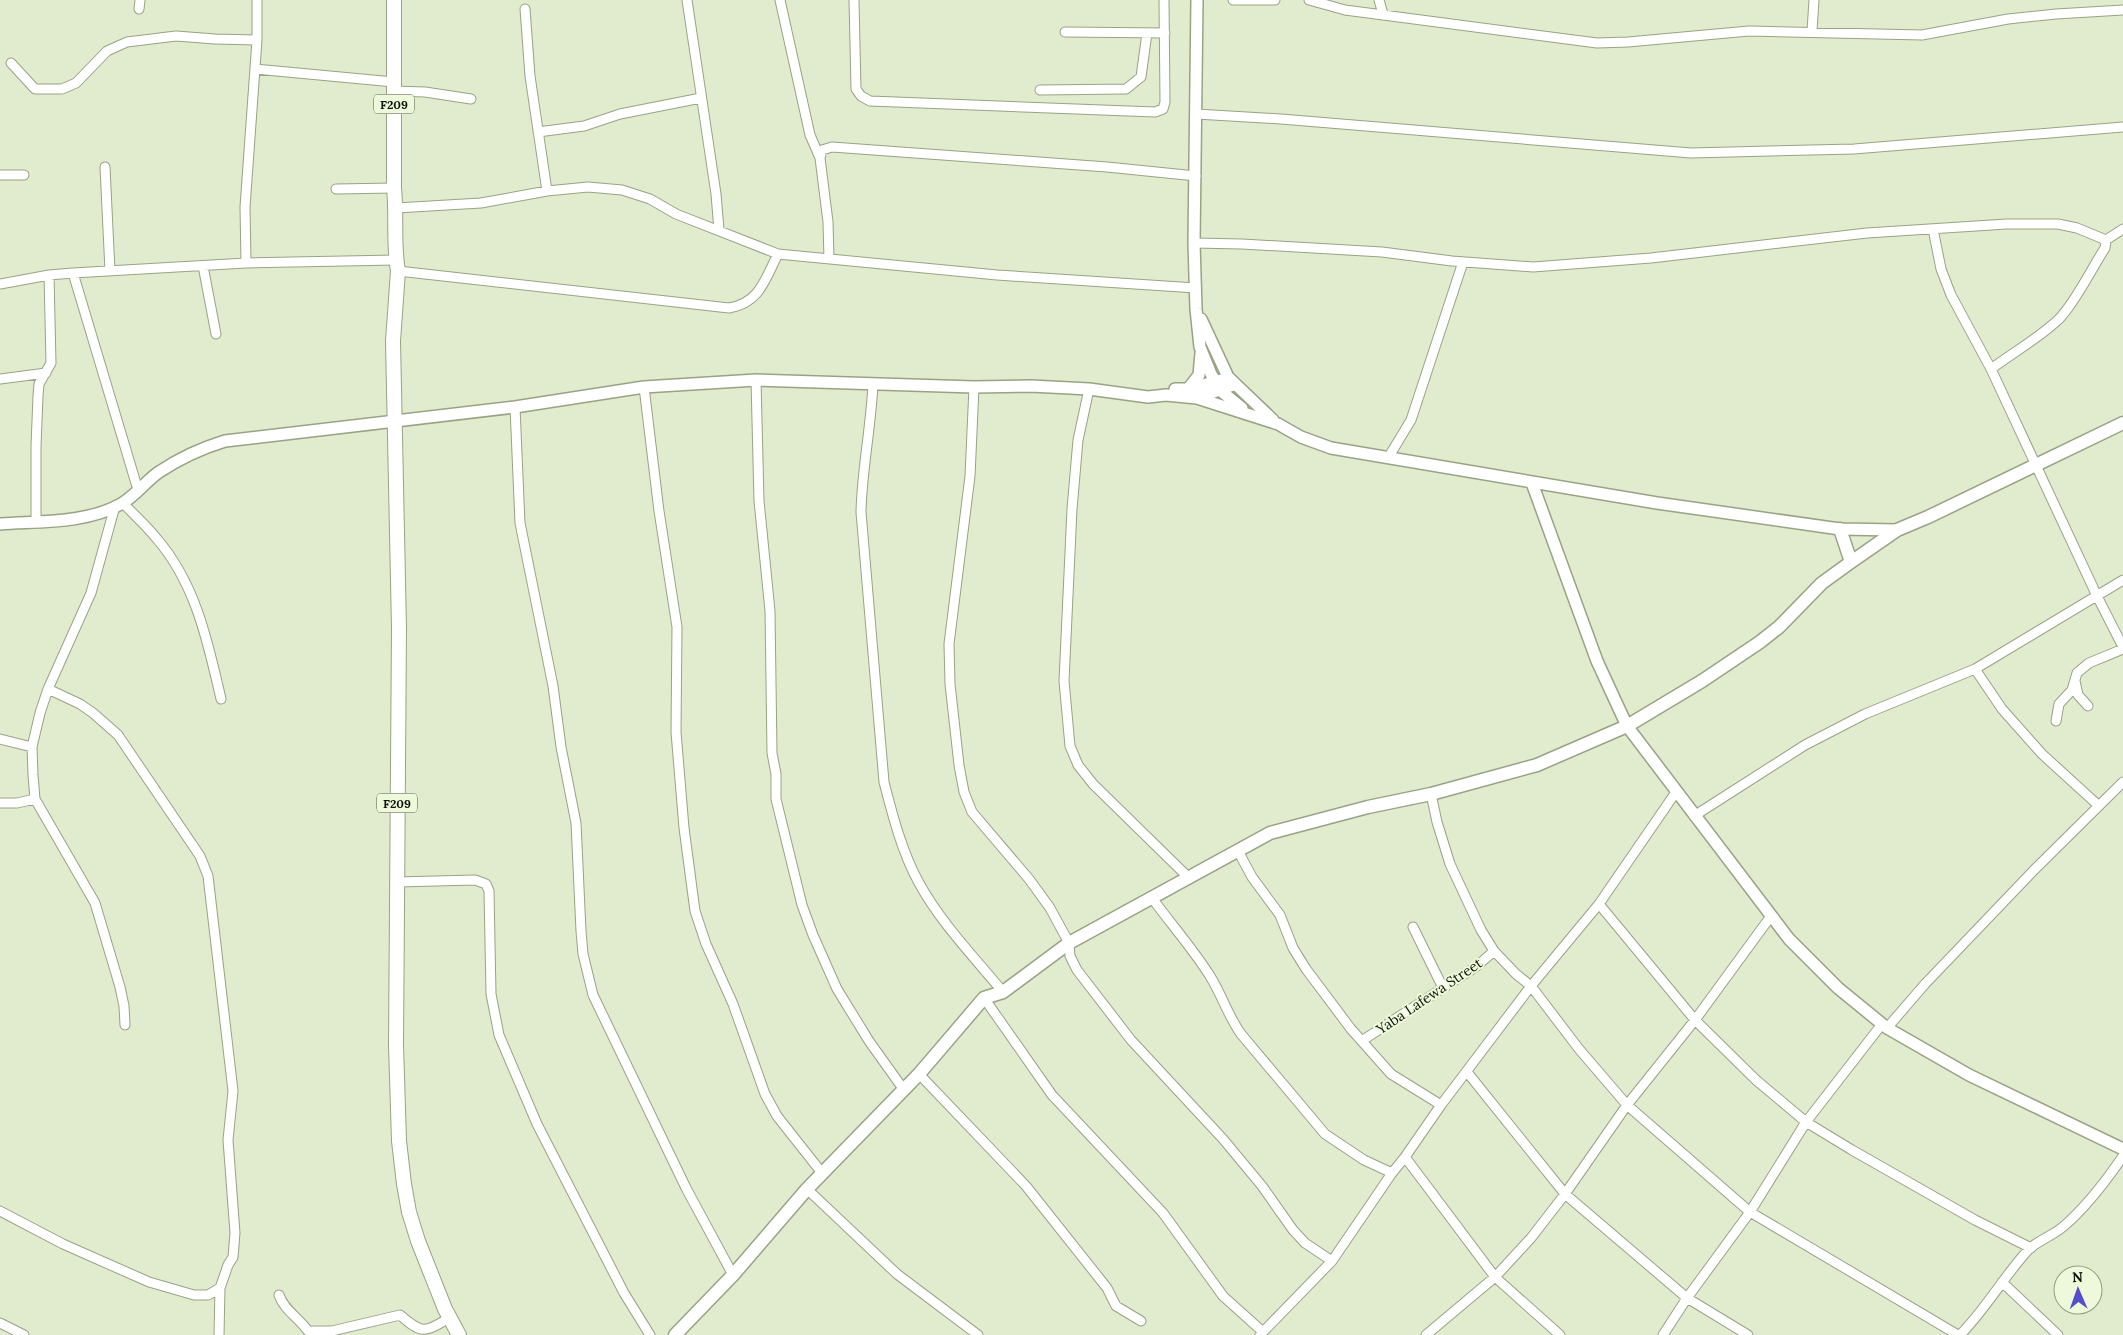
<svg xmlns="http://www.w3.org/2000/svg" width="2123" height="1335" viewBox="0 0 2123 1335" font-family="Lora,serif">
  <rect width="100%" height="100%" fill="#e0eccd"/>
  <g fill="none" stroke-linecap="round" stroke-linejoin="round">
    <g stroke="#98a386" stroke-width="11">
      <path id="minor" d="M687,0L716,194L719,230
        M780,0L810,135L820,158
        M854,0L856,89L861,96L870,101L1155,112L1163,109L1165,102L1164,0
        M1233,0H1275
        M1309,0L1345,10L1597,43L1628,42L1749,31L1922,35L2008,19L2056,14L2123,10
        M1379,0L1383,14
        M139,9L140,0
        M525,9L530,76L547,191
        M1812,31L1814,0
        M1065,32L1165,33
        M11,63L35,89H62L76,83L107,51L127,42L176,36L215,39L257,40
        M255,69L394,82
        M1040,90L1126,89L1141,77L1147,33
        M394,91L425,92L471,99
        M1196,114L1281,119L1691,153L1854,149L2123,127
        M538,132L584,126L620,114L701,98
        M105,167L110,271
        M0,175H24
        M336,189L394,188
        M396,208L481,203L547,191L588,187L622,190L650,199L676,214L778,254L997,275L1196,288
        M1933,229L1941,269L1951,295L1991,369L2097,596L2123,647
        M2106,240L2123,229
        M1194,243L1242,244L1382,252L1452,261L1533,267L1651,258L1867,233L2007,224H2058L2077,228L2106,240
        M829,259L828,222L820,158L822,150L832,147L1107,167L1196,176
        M246,263L245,207L257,40V0
        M203,266L216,334
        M398,271L729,308C760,303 765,279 778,254
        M73,273L138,490
        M0,284L49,275L73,273L246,263L396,260
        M1991,369C2014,352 2039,338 2059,319C2075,303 2092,268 2105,248L2106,240
        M0,379L46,373
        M756,380L759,501L770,611L772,753L776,774V799L802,905L813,935L837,989L869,1041L904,1090
        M873,384C871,427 862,469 861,512L884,782C893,817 902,852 919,883C941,923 974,957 1003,992
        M644,387L659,511L677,627L676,732L684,828L695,911L706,944L733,1004L765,1094L777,1116L822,1173
        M974,387L970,476L949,644L950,684L959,765L964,792L972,812L1029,879L1050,908L1069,943L1070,956L1077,970L1131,1040L1223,1139L1262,1186L1293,1230L1305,1243L1332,1261
        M1089,389L1078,440L1072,509L1064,681L1070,746L1078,765L1093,784L1188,877
        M515,407L520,523L553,686L561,747L576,823L581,931L583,954L593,995L686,1188L733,1275
        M1388,458L1411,420L1463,262
        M123,503C134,515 147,526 157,539C196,584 208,643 221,699
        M115,506L91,593L48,689L40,713L32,747L33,775L35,799L95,903L120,987L124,1006L125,1025
        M36,521V446L38,396L39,384L51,363L49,275
        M1975,669L2002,709L2042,754L2099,806
        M2075,681L2078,695L2088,706
        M48,689L80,704L93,713L118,735L200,856L208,876L233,1091L228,1140L235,1233L233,1257L228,1265L220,1288L219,1335
        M2056,721L2059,704L2072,690L2077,673L2089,663L2123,649
        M0,739L32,747
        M1431,794L1437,822L1450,864L1481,930L1494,951L1516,974L1531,986L1579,1049L1627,1105L1750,1212L1958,1335
        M0,803H17L35,799
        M1694,816L1805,745L1865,714L1975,669L2123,580
        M1238,851L1252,877L1280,915L1293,948L1306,969L1351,1029L1391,1074L1441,1105
        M397,882L475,880L486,884L489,891L491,994L499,1035L537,1124L624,1293L650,1335
        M1152,898C1171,924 1193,949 1210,976C1222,995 1228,1016 1241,1034L1325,1134L1364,1160L1392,1173
        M1599,904L1695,1020L1756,1080L1787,1106L1806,1122L1852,1150L1975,1220L2031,1248
        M1413,927L1443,988
        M984,998L1052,1095L1163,1213L1223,1296L1263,1332
        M1887,1028L1925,984L2034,870L2123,782
        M1363,1040L1477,966L1494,951
        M1467,1072L1565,1194L1687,1298L1748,1335
        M919,1074L1026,1186L1107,1288L1116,1306L1141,1321
        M1405,1157L1495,1277L1560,1335
        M807,1189L897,1274L978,1335
        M0,1211L63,1244L149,1282L194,1295H208L220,1288
        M2002,1282L2058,1335
        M279,1295C284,1310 299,1318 308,1331H332L400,1315C422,1334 424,1333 449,1318
        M0,1323L24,1335
        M1260,1335L1332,1261L1392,1173L1405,1157L1441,1105L1531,986L1599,904L1676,792
        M1426,1335L1495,1277L1531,1238L1565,1194L1627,1105L1695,1020L1771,916
        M1663,1335L1687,1298L1750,1212L1806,1122L1882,1024
        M1960,1335C1986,1309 2004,1276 2029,1249C2039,1240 2054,1235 2064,1226C2087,1206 2106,1181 2123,1156"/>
    </g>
    <g stroke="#98a386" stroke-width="14">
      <path id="tertiary" d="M1197,0L1194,243L1196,309L1200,347L1211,374L1221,391L1242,408
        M1201,319L1228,377L1273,420
        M1175,389H1188L1221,380
        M1188,389L1199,375L1201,353
        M1197,398L1278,424L1301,437L1331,448L1657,503L1840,529L1897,530
        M1532,483L1597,661L1627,726L1789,939L1838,988L1887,1028L1969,1075L2123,1149
        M0,524C39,521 85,524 121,504C135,496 146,481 159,472C180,458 202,448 225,441L515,407L644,387L756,380L974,387L1031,386L1089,389L1148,397L1166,395L1197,398L1233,385"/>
    </g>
    <g stroke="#98a386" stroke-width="15">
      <path id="secondary" d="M1840,529L1851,562
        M675,1335L733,1275L807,1189L919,1074L984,998L1003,992L1069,943L1270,833L1368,807L1431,794L1537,765L1627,726L1702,681L1760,642L1779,627L1822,583L1851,562L1897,530L1928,517L2123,423"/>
    </g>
    <g stroke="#98a386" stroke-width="16">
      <path id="primary" d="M394,0V188C397,216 393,244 398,271L393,341L399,628L396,1045L399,1141L404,1184L409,1212L418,1241L445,1309L459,1335"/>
    </g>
    <use href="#minor" stroke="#fff" stroke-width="9"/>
    <use href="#tertiary" stroke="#fff" stroke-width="11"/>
    <use href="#secondary" stroke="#fff" stroke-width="12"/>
    <use href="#primary" stroke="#fff" stroke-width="14"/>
  </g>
  <g text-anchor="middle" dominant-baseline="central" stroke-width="4" stroke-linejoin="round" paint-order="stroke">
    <g fill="#edf9da" stroke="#515747" stroke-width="1">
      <rect x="374" y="94.5" width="40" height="19" rx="4"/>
      <rect x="377" y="793.5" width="40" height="19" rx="4"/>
    </g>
    <g font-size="12" font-weight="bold" fill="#0e1208">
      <text x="394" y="104">F209</text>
      <text x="397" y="803">F209</text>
    </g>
    <g font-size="14" fill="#0e1208" stroke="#edf9da">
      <text transform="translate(1429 996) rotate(-34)">Yaba Lafewa Street</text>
    </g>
  </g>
  <g transform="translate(2078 1290) rotate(358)"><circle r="24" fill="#edf9da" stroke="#949d86"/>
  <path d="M0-4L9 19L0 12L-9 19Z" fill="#534fc7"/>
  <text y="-8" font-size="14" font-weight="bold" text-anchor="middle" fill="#0e1208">N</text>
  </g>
</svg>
